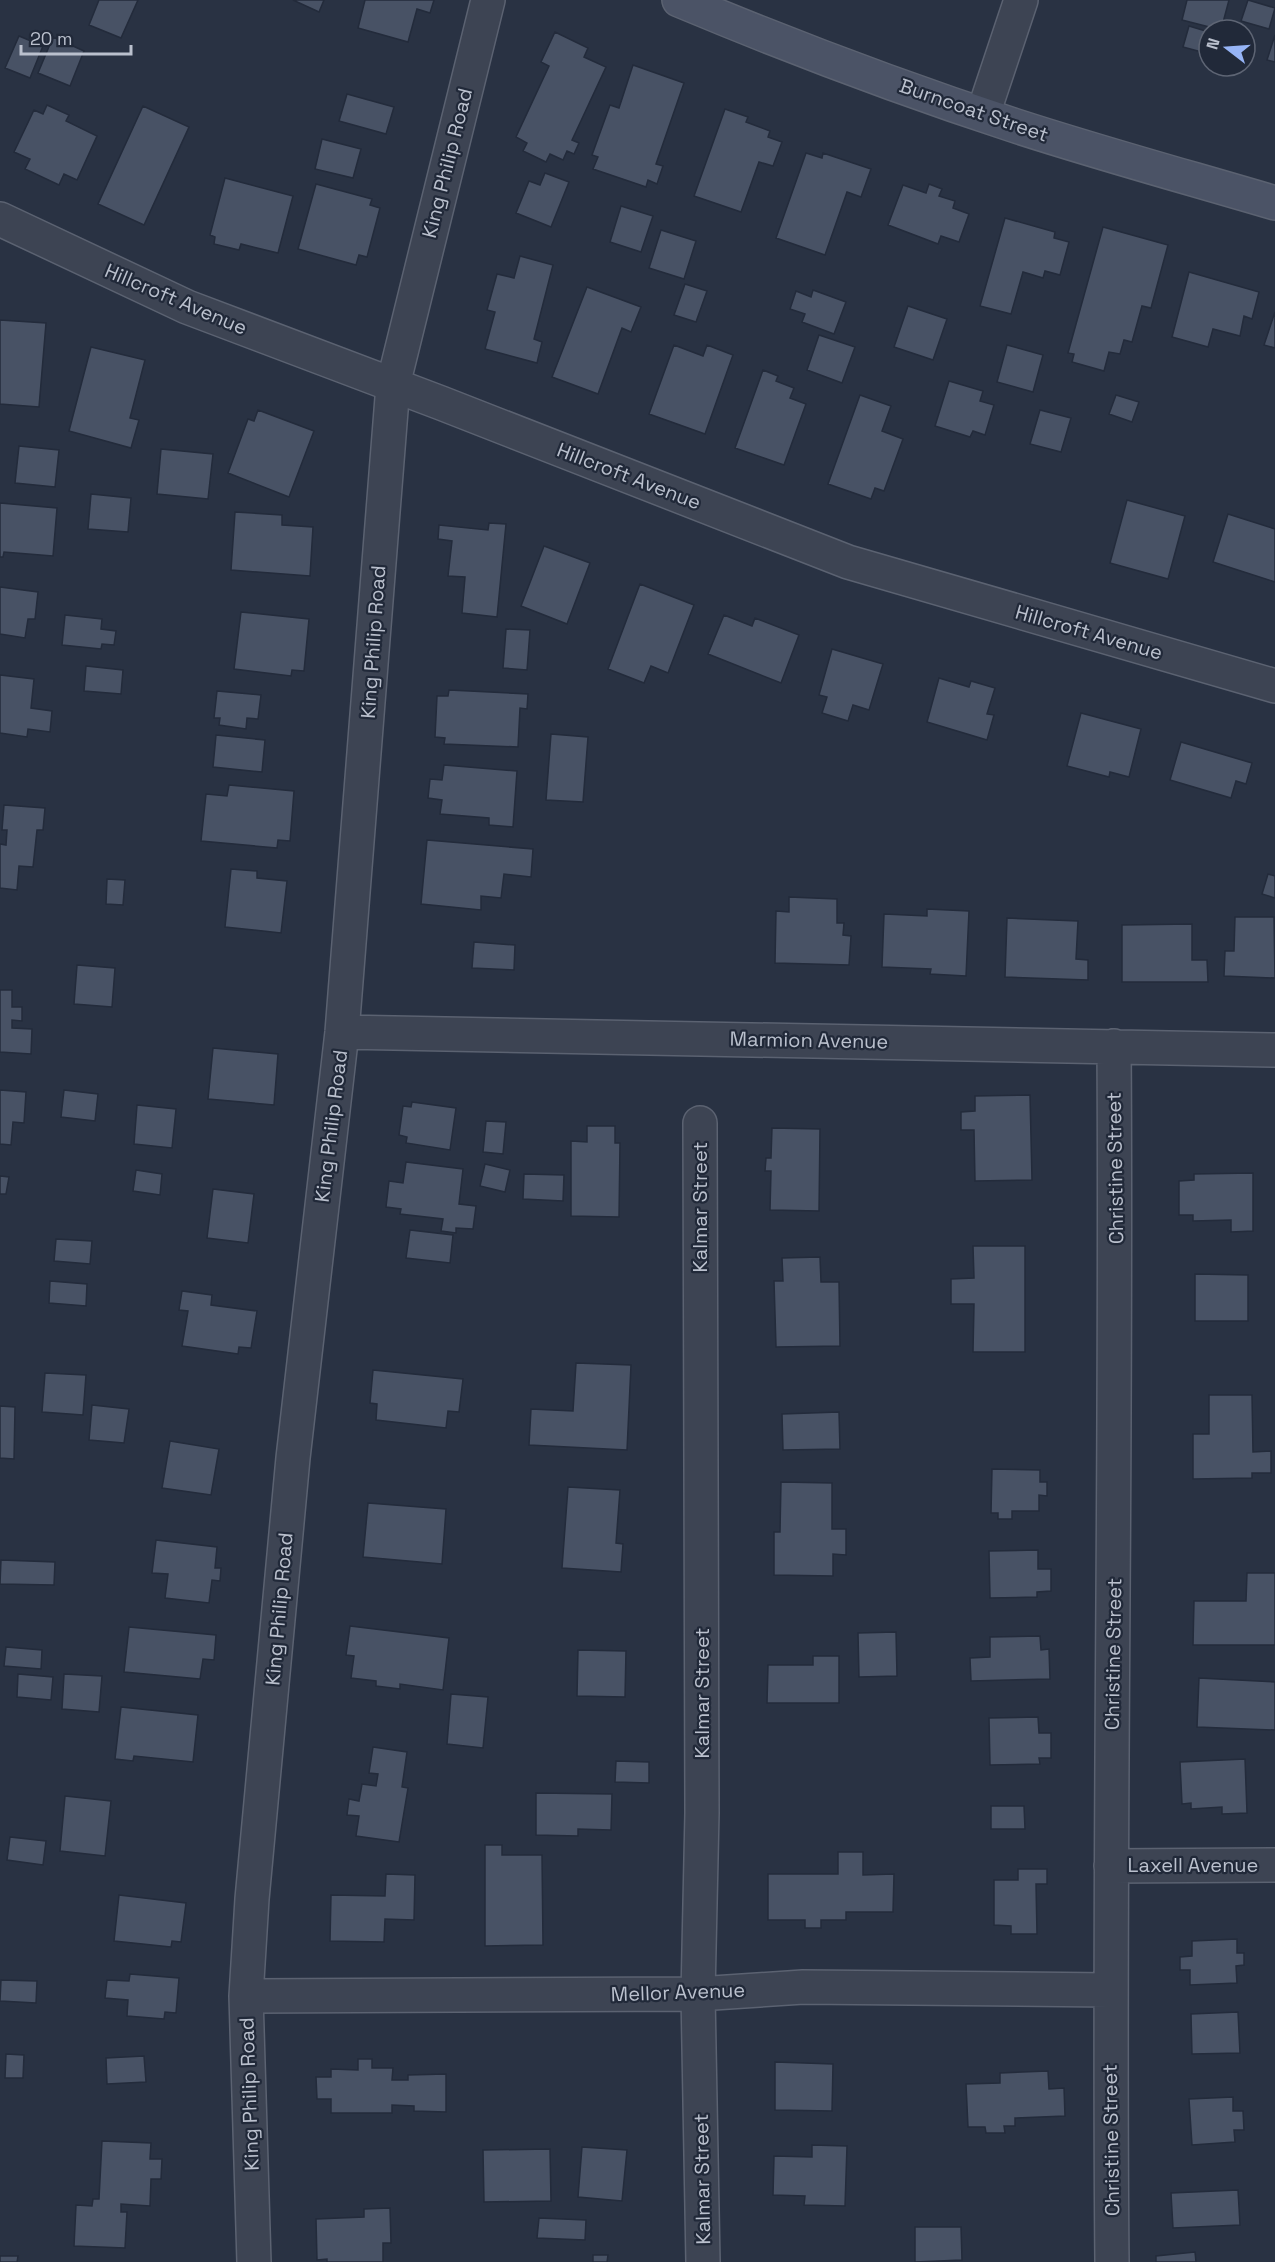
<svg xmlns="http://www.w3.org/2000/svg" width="1275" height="2262" viewBox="0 0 1275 2262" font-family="'Space Grotesk',sans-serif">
  <rect width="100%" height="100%" fill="#293243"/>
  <path fill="#485265" stroke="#232b3b" stroke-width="1.5" d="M99,0H138L121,38L89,25Z
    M293,0H324L319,12Z
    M365,0H434L430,13L417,9L408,42L358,28Z
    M1187,0H1229L1221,30L1182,20Z
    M1248,0L1275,8L1269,29L1241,21Z
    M1189,26L1209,32V54L1183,47Z
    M555,32L588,48L584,57L606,67L572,140L579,143L574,154L567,151L563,160L550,154L546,162L523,151L527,143L516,137L549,66L541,62Z
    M1275,35V62L1267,60Z
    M19,36L43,46L30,78L5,68Z
    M53,37L84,51L70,86L38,73Z
    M633,65L684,83L656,164L663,166L657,184L648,180L646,187L593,169L598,157L592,155L610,105L619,108Z
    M347,94L394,107L386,134L339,121Z
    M47,105L69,115L66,121L97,136L77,180L64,174L59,185L25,169L30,159L14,152L34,110L43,114Z
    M143,106L189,127L144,225L98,204Z
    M725,109L748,117L746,122L770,131L768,137L782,142L773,166L759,162L741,212L694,196Z
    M322,139L361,149L353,178L315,169Z
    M806,153L822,158L823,153L871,169L861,197L847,192L825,255L776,238Z
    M545,173L569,182L551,227L516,213L529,181L540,185Z
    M225,178L293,196L278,253L241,244L239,250L214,244L215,237L210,235Z
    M316,184L372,199L370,205L380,208L367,257L359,255L356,265L298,249Z
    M929,184L942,189L939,196L955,201L953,208L969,214L959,242L941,236L938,244L888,225L903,185L926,193Z
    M621,206L653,216L641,252L610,242Z
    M1005,218L1055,232L1054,238L1069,242L1060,275L1045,271L1043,278L1023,272L1011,314L980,306Z
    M1103,227L1168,245L1151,308L1142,306L1132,342L1124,340L1120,354L1109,352L1104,371L1072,362L1074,354L1068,353Z
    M661,230L696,241L684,279L649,268Z
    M520,256L553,265L534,339L542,342L537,363L485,349L495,312L487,310L497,274L514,278Z
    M1189,272L1259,292L1252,319L1244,316L1240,336L1213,329L1208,347L1172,337Z
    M685,284L707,291L696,322L674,315Z
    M587,287L641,307L631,332L622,328L598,394L552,377Z
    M813,290L846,302L834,334L802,322L805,314L790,309L796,291L811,297Z
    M908,306L947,319L933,360L894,347Z
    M1275,312V348L1264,345Z
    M0,320L46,323L39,407L0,404Z
    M819,335L855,347L842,383L807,370Z
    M674,345L703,356L707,345L733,355L705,434L649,414Z
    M1007,345L1043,355L1033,392L997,382Z
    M91,347L145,360L130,418L139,420L131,448L69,431Z
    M763,370L778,376L776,381L794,388L790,398L806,404L784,465L735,448Z
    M949,381L983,391L980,401L994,405L985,435L973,431L970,437L935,426Z
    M860,395L891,406L882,431L903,439L884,491L875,488L871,499L828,484Z
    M1116,395L1139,402L1132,422L1109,414Z
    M258,410L314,431L289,497L228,473L248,419L254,421Z
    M1040,410L1071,418L1061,452L1030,444Z
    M19,446L59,450L55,487L15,483Z
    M161,449L213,454L208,499L157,494Z
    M91,494L131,498L128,532L88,529Z
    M1127,500L1185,516L1168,579L1110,563Z
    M0,503L57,508L53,556L4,552L3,557H0Z
    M235,512L282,515V525L313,527L310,576L231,570Z
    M1228,514L1275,529V582L1213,562Z
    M489,523L506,524L497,617L462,613L465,577L448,576L452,541L438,539L439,525L488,530Z
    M544,546L590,563L567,624L521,606Z
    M640,584L694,605L668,673L651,666L644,683L608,669Z
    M0,587L38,592L35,619H28L25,638L0,634Z
    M241,612L309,619L304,671L292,670L291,676L234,669Z
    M65,615L102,619L101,629L116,631L114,645L102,644L101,649L62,645Z
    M724,615L752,626L755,618L799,635L781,683L708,654Z
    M506,629L530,630L527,670L503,668Z
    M832,649L883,664L869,710L853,705L848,721L822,713L827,697L819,695Z
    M86,666L123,670L121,694L84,691Z
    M0,675L34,679L31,708L52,711L50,732L28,729L27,737L0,733Z
    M939,678L969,687L971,681L995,688L987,714L994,715L987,740L927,722Z
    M449,690L528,694L527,709L520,708L518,747L444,744L445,738L435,737L437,696H448Z
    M217,691L261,695L258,719L247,718L246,729L219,725L220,718H214Z
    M1081,713L1141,729L1129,777L1110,772L1109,777L1067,766Z
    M551,734L588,737L583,802L546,800Z
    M216,735L265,740L262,772L213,767Z
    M1181,742L1252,763L1246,784L1236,781L1231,798L1170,780Z
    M444,765L517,771L513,827L489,825V818L440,814L442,800L428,798L430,779L442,780Z
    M229,785L294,791L290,841L278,840L277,848L201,841L206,794L227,796Z
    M4,805L45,808L43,830H37L33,867L19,866L17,890L0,888V844L6,845L7,830H2Z
    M427,840L533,849L531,877L504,874L501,898L481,896V910L421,904Z
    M231,869L257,871V878L287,881L281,933L225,927Z
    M1268,874L1275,876V898L1262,894Z
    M107,879L125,880L123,905L106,904Z
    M789,897L837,899V923H844L843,935L851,936L849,965L775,963L776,911L789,912Z
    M927,909L969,911L966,976L930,974L931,969L882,967L884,914L927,916Z
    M1235,917H1274L1275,978L1224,976L1225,951H1234Z
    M1007,918L1078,921L1076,959L1088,960V980L1005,977Z
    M1192,924V960H1207L1208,982H1122V925Z
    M474,942L515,945L514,970L472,968Z
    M77,965L115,968L112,1007L74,1004Z
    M0,990H12V1007H22V1021L12,1020V1028L32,1029L31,1054L0,1052Z
    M213,1048L278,1054L274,1105L208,1099Z
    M0,1090L26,1092L24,1123L13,1122L11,1145L0,1144Z
    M64,1090L98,1094L95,1121L61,1117Z
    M1030,1095L1032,1180L975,1181L974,1130H961V1112L975,1111V1096Z
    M412,1102L456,1108L450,1150L406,1143L407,1137L399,1135L403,1106L411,1107Z
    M137,1105L176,1109L172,1148L134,1144Z
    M486,1121L506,1122L503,1154L483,1152Z
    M587,1126H615V1143H620L619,1217L571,1216V1141L587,1142Z
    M772,1128L820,1129L819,1211L770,1210L771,1171H765L766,1158H771Z
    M406,1162L463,1169L459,1204L476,1206L473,1229L456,1228V1233L441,1231L443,1219L400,1214L401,1209L386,1207L389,1181L403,1183Z
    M485,1164L510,1170L505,1192L480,1186Z
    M136,1170L162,1174L160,1195L133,1191Z
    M1253,1173V1231L1231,1232V1220L1193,1221V1215H1179V1181L1194,1180V1174Z
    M524,1174L564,1175L563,1201L523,1199Z
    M0,1176L9,1177L6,1194H0Z
    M213,1189L254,1194L248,1243L207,1238Z
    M410,1230L453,1235L450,1263L406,1258Z
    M56,1239L92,1241L90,1264L54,1261Z
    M973,1246H1025V1352H973L974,1304H951V1279L974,1278Z
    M820,1257L821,1282H839L840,1346L776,1347L774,1281H783L782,1258Z
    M1195,1274L1248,1275V1321H1195Z
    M50,1281L87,1284L86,1306L49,1303Z
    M182,1291L212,1295L211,1305L257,1311L251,1348L239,1347L238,1354L182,1346L188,1311L179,1310Z
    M576,1363L631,1365L627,1450L529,1445L531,1409L573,1411Z
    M373,1370L463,1379L459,1412L448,1411L446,1428L376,1420L377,1404L370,1403Z
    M45,1373L86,1375L83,1415L42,1412Z
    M1209,1395H1252L1253,1452L1271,1451V1473H1252V1478L1193,1479V1434H1209Z
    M92,1405L129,1409L124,1443L89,1440Z
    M0,1406L15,1407L14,1459L0,1458Z
    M839,1412L840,1449L783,1450L782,1414Z
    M170,1441L219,1449L211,1495L162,1488Z
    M992,1469L1040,1470V1482H1047V1496L1039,1495V1511H1012V1519H998V1513H991Z
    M781,1482L832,1483V1529H846V1555L833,1554V1576L774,1575V1532H780Z
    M568,1487L620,1490L616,1543L623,1544L621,1572L562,1568Z
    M368,1503L446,1509L442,1564L363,1557Z
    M156,1540L217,1547L215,1568H221L220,1581L212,1580L209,1603L165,1598L168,1574L152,1573Z
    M1038,1550V1569H1051V1591L1037,1592V1597L990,1598L989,1551Z
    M1,1560L55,1562L54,1585L0,1584Z
    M1247,1573H1275V1645H1193L1194,1601H1246Z
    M350,1626L449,1638L443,1690L400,1684V1689L376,1686V1681L351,1678L354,1656L346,1655Z
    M129,1627L216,1635L214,1660L203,1659L200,1679L124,1672Z
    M896,1632L897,1676L859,1677L858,1633Z
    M1040,1636L1041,1650L1049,1649L1050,1679L971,1681L970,1658L990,1657V1637Z
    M6,1647L42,1650L41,1669L4,1666Z
    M578,1650L626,1651L625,1697L577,1696Z
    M813,1656H839V1703H767L768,1665H813Z
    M18,1674L53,1677L51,1700L17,1697Z
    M64,1674L102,1676L99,1712L62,1709Z
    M1199,1678L1275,1682V1730L1197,1727Z
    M451,1694L488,1697L483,1748L447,1744Z
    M121,1707L198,1715L193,1762L134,1756L133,1761L115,1759Z
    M1038,1717L1039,1733H1051V1758H1039L1040,1764L990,1765L989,1718Z
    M373,1747L407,1752L402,1787L408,1788L399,1842L356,1836L359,1816L347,1815L349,1799L359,1801L362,1784L376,1786L378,1774L369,1773Z
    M1245,1759L1247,1813L1222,1814V1807L1191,1809V1803L1182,1804L1180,1762Z
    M616,1761L649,1762V1783L615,1782Z
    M536,1793L612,1794L611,1830L578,1829V1836L536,1835Z
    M65,1796L111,1801L105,1856L60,1851Z
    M991,1806H1024L1025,1829H991Z
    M10,1837L46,1841L43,1865L7,1860Z
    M485,1845H502V1855H542L543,1945L485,1946Z
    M838,1852H863V1875L894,1874L893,1912H846V1920H821V1928H805V1920H768V1874H838Z
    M1018,1869H1047V1884H1036L1037,1934H1011V1926L994,1925V1880H1018Z
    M386,1874L415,1875L414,1920L385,1919L384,1942L330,1941L331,1895L385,1896Z
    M119,1895L186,1903L181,1942L172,1941L171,1947L114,1941Z
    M1237,1939V1953H1244V1965L1236,1966L1237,1983L1190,1985V1970H1180V1957L1192,1956V1941Z
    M130,1974L179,1978L176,2013L165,2012L164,2019L127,2016L128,2000L105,1998L107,1980L129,1981Z
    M1,1980L37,1981L36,2003L0,2001Z
    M1238,2012L1240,2053L1192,2054L1191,2014Z
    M6,2054L24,2055L23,2078H5Z
    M144,2056L146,2082L107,2084L106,2058Z
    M358,2059H372V2068H393L392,2080H408V2075L446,2074V2112L414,2111V2106L392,2105V2113H331V2099H317L316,2077H331V2069L358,2070Z
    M775,2062L833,2064L832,2111L775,2110Z
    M1048,2071L1049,2089L1064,2088L1065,2116L1015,2118V2126H1004L1005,2133H986L985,2127H968L966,2084L1000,2083V2073Z
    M1233,2097V2111H1243L1244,2130H1234L1235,2142L1192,2145L1189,2099Z
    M102,2141L151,2143L150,2159H162L161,2179H151L150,2206L121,2204V2212H127L125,2248L74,2246L76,2205L92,2206L93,2199H99Z
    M812,2145L847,2146L845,2206L804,2205L805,2196L773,2195L774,2156L812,2157Z
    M582,2147L627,2150L622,2201L578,2197Z
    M550,2149L551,2201L484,2202L483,2150Z
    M1238,2190L1240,2225L1173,2228L1171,2193Z
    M390,2208L391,2243H383V2262H327V2259L317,2260L316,2219L364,2217V2209Z
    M539,2218L586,2220L585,2240L537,2238Z
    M915,2227H961L962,2260L915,2262Z
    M1195,2252L1196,2262H1156V2256Z
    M593,2255H608L607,2262H593Z
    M0,2256H18L17,2262H0Z"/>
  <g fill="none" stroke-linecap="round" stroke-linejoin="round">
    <g stroke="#5b6271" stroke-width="36">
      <path id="minor" d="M983,114L1021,0
        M0,219L187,307L441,403L848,562L1275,686
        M342,1032L1275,1050
        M700,1123L702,1813L698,1994L703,2262
        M1111,1866L1275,1865
        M246,1996L698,1994L803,1987L1110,1990
        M254,2262L246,1996L252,1899L293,1458L342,1032L393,385L488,0
        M1112,2262C1108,1857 1117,1452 1114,1046"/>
    </g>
    <g stroke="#5b6271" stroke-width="36">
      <path id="secondary" d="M679,0C789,46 900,88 1013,125C1099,153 1187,177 1275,203"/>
    </g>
    <use href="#minor" stroke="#3d4453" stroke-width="33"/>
    <use href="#secondary" stroke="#4b5366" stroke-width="33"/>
  </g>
  <g text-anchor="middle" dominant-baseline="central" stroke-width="4.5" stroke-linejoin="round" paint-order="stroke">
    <g font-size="20" fill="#bac0cd" stroke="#212939">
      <text transform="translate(974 110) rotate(19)">Burncoat Street</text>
      <text transform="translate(447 163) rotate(-76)">King Philip Road</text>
      <text transform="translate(176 299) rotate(23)">Hillcroft Avenue</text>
      <text transform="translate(629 476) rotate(21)">Hillcroft Avenue</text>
      <text transform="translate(1089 632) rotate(16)">Hillcroft Avenue</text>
      <text transform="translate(373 642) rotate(-86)">King Philip Road</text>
      <text transform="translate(809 1040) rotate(1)">Marmion Avenue</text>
      <text transform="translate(331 1126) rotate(-83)">King Philip Road</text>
      <text transform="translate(1115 1168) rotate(-91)">Christine Street</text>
      <text transform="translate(700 1207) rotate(-90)">Kalmar Street</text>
      <text transform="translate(279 1609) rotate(-85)">King Philip Road</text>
      <text transform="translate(1113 1654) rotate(-89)">Christine Street</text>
      <text transform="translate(702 1693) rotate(-90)">Kalmar Street</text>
      <text x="1193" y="1865">Laxell Avenue</text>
      <text transform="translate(678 1992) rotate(-2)">Mellor Avenue</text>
      <text transform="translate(249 2094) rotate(-92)">King Philip Road</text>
      <text transform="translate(1111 2140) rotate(-91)">Christine Street</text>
      <text transform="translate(702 2179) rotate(-91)">Kalmar Street</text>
    </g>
  </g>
  <g transform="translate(1227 48) rotate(287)"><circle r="28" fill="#212939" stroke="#5e6574" stroke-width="1.5"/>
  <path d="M0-4.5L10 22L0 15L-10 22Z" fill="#96b4f6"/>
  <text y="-9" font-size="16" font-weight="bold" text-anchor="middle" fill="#bac0cd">N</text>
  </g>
  <path d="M21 45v9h110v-9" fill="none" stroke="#bac0cd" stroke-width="3"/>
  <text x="30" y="45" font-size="18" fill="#bac0cd" stroke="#212939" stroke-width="4.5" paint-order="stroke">20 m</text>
</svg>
